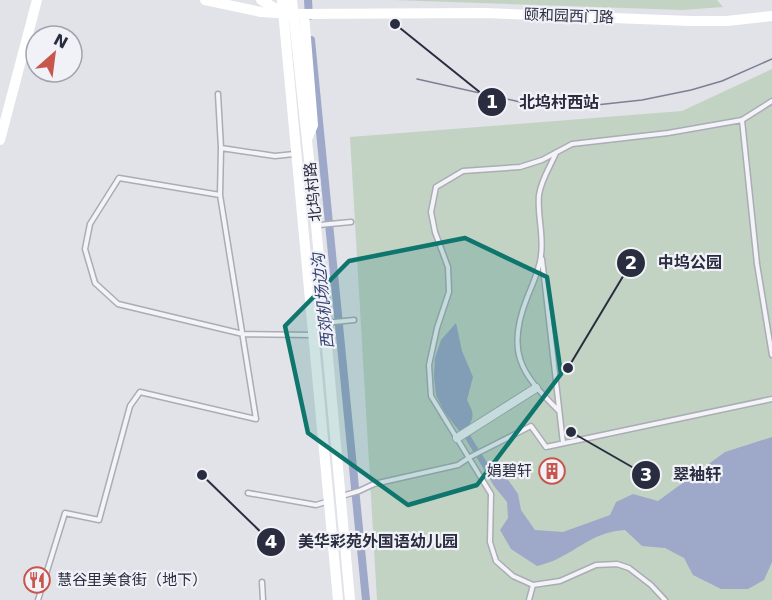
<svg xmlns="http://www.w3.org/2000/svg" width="772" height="600" viewBox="0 0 772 600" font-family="'DejaVu Sans','Noto Sans SC',sans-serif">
  <rect width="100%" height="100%" fill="#e1e3e9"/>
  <path fill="#c3d3c3" d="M392,0H717L723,7L683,10Z
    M772,69V600H377L350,137L682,111Z"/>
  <path fill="#9ea8c8" d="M456,323L462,351L473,377L467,400C472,410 476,416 468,426L471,437L488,464L509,481L518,494L521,510L535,530L563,532L610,515L616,502L633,494L658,501L725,452L772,437V562L764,580L748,589H721L693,575L684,558L665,548L642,546L625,530C596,532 583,546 559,558C552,562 544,564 537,566L511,549L500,530L508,518L507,502L494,486L465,438L445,413L436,395L434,376L435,358L441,340Z"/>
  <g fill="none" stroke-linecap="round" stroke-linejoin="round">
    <path stroke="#9ea8c8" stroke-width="8" d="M308,0L309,16
      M311,40L366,600"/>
    <g stroke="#aaacb6" stroke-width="7">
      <path id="lane" d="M218,94L221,148L220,195
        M742,120L757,264L772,355
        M221,148L275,156L294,154
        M556,153C550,167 541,180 539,195C537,215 544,235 541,255C540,269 532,285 527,298C506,351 520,373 558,410
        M319,225L351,222
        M542,259L563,443
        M325,323L354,320
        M248,493L316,505L326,502
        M342,496L359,491L374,484L458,465L470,457L531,426L546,447L772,399
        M262,582L263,600
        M38,600L65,513L99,520L130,406L140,392L256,419L220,195L119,178L90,224L85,249L95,283L118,304L243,334L313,335
        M529,600L533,585
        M665,600L651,585L629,568L617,564L596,565L560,581L533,585L513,576L496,561L490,542L491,494L431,396L429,365L437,328L449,292L448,267L435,232L431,212L436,187L463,171L520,167L542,160L572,144L668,133L742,120L772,101"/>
    </g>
    <g stroke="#aaacb6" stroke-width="10">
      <path id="street" d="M457,438L536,388"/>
    </g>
    <use href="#lane" stroke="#f4f4f8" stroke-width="4"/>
    <use href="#street" stroke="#f4f4f8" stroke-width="8"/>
    <path stroke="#fff" stroke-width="10" d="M205,0L261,12L293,14L484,13L691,21H727L772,16
      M261,0L280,11
      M282,0L338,600
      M292,0L316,225L350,600
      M304,14L313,125L308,137
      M0,140L37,0"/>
    <path stroke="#7b7f92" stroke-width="1.5" d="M417,79L538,106L596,105L642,100L691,90L722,81L772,59"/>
  </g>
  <path fill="#0f766e" fill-opacity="0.2" stroke="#0f766e" stroke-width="4.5" stroke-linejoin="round" d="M465,238L547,277L561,374L477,485L408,505L308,433L285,326L349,261Z"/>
  <defs>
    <g id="building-ring" transform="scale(1.35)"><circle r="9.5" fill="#f1f2f7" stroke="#c9564c" stroke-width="1.5"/><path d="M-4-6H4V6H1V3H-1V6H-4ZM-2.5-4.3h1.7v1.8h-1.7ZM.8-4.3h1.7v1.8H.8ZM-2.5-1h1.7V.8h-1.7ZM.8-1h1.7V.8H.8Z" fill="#c9564c"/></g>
    <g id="restaurant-ring" transform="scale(1.35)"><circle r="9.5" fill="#f1f2f7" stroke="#c9564c" stroke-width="1.5"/><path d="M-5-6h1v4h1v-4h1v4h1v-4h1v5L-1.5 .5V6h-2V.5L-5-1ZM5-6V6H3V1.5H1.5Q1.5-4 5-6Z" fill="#c9564c"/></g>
  </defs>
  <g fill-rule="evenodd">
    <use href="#building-ring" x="552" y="471"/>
    <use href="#restaurant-ring" x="37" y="580"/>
  </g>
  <g text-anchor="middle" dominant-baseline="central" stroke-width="4.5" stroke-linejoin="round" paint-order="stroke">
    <g font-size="15" fill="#2a2d40" stroke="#f1f2f7">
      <text transform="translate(569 16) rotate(2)">颐和园西门路</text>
      <text transform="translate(313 192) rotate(-96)">北坞村路</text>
    </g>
    <g font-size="15" fill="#2a2d40" stroke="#f1f2f7" text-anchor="end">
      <text x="532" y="471">娟碧轩</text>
      <text x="57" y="580" text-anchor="start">慧谷里美食街（地下）</text>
    </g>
    <g font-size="16" font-style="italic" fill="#364373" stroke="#f1f2f7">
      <text transform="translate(323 301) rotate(-96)">西郊机场边沟</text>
    </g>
  </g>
  <path fill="none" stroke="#2a2d40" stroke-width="2" d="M395 24L492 102M568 368L631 263M571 432L646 475M202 475L271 542"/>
  <g fill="#2a2d40" stroke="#f1f2f7" stroke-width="2">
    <circle cx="395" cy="24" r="6"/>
    <circle cx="568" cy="368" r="6"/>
    <circle cx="571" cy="432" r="6"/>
    <circle cx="202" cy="475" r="6"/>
    <circle cx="492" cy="102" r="15"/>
    <circle cx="631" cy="263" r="15"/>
    <circle cx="646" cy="475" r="15"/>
    <circle cx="271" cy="542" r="15"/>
  </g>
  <g font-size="18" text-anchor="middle" font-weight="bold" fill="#fff">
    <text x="492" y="108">1</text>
    <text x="631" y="269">2</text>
    <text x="646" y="481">3</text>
    <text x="271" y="548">4</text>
  </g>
  <g font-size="16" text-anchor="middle" font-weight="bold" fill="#2a2d40" stroke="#f1f2f7" stroke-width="4.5" stroke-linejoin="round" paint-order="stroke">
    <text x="559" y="108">北坞村西站</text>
    <text x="690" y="268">中坞公园</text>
    <text x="697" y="480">翠袖轩</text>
    <text x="378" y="547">美华彩苑外国语幼儿园</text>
  </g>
  <g transform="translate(54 54) rotate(28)"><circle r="28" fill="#f1f2f7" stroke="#a1a3ae" stroke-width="1.5"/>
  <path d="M0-4.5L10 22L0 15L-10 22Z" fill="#c9564c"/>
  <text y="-9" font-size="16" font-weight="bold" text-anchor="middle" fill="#2a2d40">N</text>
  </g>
</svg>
